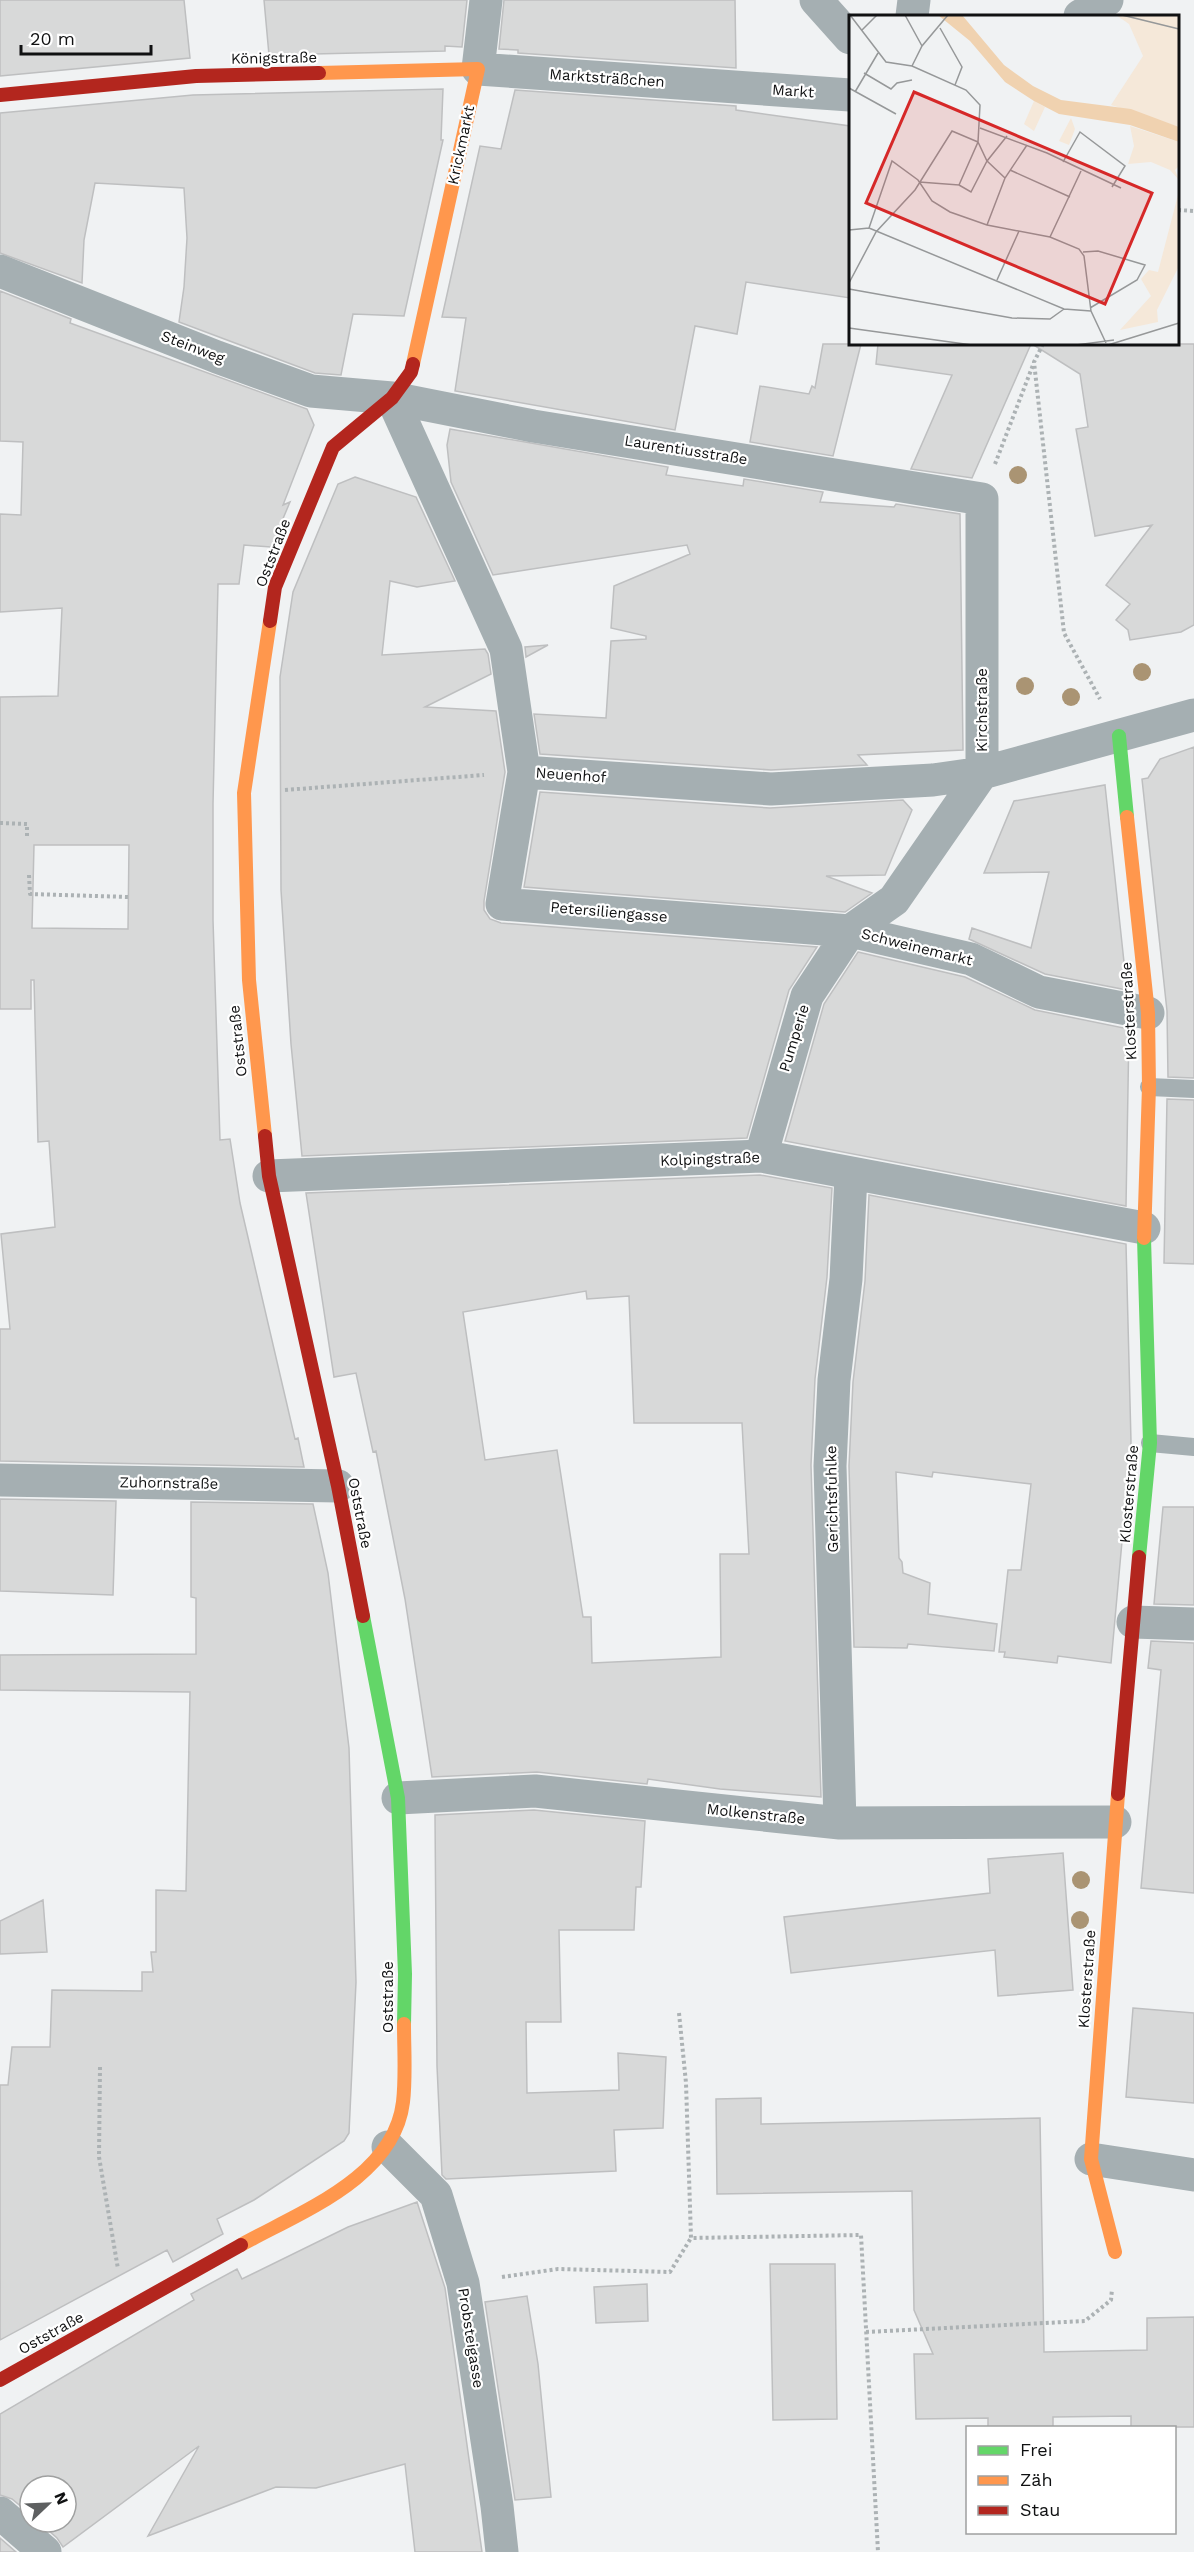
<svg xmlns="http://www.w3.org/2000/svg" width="1194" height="2552" viewBox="0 0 1194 2552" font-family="'Work Sans',sans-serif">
  <rect width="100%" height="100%" fill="#f0f2f3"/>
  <path fill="#d8d9d9" stroke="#bebfc0" stroke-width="1.5" fill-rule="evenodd" d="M0,0H184L190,58L0,76Z
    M264,0H467L462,47L445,46V51L269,55Z
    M504,0H735L736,68L518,53V50L499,49Z
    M443,89L441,140H443L404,316L353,314L341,375L315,373L179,322L184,287L187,238L184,188L95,183L84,240L82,283L0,253V113L193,95Z
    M515,90L736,106V110L850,126V298L746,282L737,334L695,326L675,430L455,391L466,318L442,317L480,146L501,149Z
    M0,291L71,319L70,323L307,409L314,425L283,505L290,502L271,547L244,545L239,584H218L213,804V920L220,1140L230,1139L240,1203L295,1439L298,1438L304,1467L0,1461V1329H10L1,1234L55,1227L49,1141L38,1142L34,980H31V1009H0V697L58,696L62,608L0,612V514L21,515L23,442L0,441ZM34,845H129L128,929L32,928Z
    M823,344H861L833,456L750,442L760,386L809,394L812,386L815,388Z
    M878,344H1031L972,478L911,469L952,375L876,364Z
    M1032,344H1194V625L1181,632L1130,640L1128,630L1116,620L1130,604L1106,585L1152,525L1095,536L1076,429L1088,427L1080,374Z
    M450,429L668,467L666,475L743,486L744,479L823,492L820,502L894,507L896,504L960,514L963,750L858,755L867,765L771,770L540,754L534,714L606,718L611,641L646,639V636L611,628L614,586L690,554L687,545L493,575L451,482L447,445Z
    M355,477L416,497L455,581L417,587L390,581L382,655L485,649L488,654L491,674L425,707L496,711L505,772L484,901V910L490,919L501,923L817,947L789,990L747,1138L302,1156L291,1044L281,890L280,677L293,592L338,484Z
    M548,645L526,657L525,647Z
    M1194,747V1078L1168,1077L1167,1011L1142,779L1148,778L1160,759Z
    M1105,785L1127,990L1045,974L969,939L972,928L1031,948L1049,872L984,873L1014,801Z
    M540,792L770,808L903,800L912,810L885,875L826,876L872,893L845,912L524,887Z
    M858,952L965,977L1035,1010L1129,1029L1126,1206L785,1141L824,1004Z
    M1167,1099L1194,1100V1264L1164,1263Z
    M760,1175L832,1188L827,1277L815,1379L811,1465L821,1797L720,1789L648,1779L647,1784L537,1772L432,1777L405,1599L376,1451L373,1452L356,1373L334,1377L306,1193ZM586,1291L587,1299L629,1296L634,1423H742L749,1554H720L721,1657L592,1663L591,1617H583L557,1450L485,1460L463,1312Z
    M869,1195L1126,1244L1131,1442L1111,1663L1058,1656L1057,1663L1004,1657L1005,1652H999L1008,1570H1021L1031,1484L933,1472L932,1477L896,1472L899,1558L902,1562L903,1573L930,1583L928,1614L997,1624L994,1651L908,1644L907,1648L854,1647L849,1466L853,1382L865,1281Z
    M0,1499L116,1501L113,1595L0,1591Z
    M191,1502L313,1504L328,1573L349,1748L356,1982L349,2133L344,2141L254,2200L217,2219L223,2234L173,2262L167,2250L0,2340V2085H8L12,2047H50L52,1990L142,1991V1972H153L151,1952H156V1890L186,1891L190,1692L0,1690V1655L196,1654V1598L191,1597Z
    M1163,1507H1194V1605L1154,1604Z
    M1151,1641L1194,1643V1893L1141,1888L1161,1670L1148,1668Z
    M534,1810L645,1821L641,1887H636L634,1930H559L561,2022H526L527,2093L619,2090L618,2053L666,2057L663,2128L614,2130L616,2171L446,2179L442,2175L437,2066L435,1815Z
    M1063,1853L1073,1990L998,1996L995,1950L791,1973L784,1917L990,1893L988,1859Z
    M43,1900L47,1952L0,1954V1921Z
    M1133,2008L1194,2013V2103L1126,2097Z
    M761,2098V2124L1040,2118L1044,2352L1147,2350V2318L1194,2317V2427H1131V2416L1053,2417V2427H988V2418L916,2419L914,2354H933L914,2310L912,2191L717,2194L716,2099Z
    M417,2202L445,2288L482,2552H415L405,2464L316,2488L276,2487L148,2536L199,2446L63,2547L57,2538L39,2522H66V2486H30V2514L12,2499L0,2495V2414L194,2300L191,2294L237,2269L242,2279L348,2227Z
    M770,2264H835L837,2419L773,2420Z
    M647,2284L648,2321L596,2323L594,2287Z
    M527,2296L538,2364L551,2497L515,2500L485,2302Z
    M0,2538L16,2552H0Z"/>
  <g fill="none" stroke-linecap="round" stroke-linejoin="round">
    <path stroke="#acb2b4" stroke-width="4" stroke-dasharray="3 3" stroke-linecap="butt" d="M1178,210L1194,211
      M1043,344L1034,362L1064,633L1100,699
      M995,464L1033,365
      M285,790L484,775
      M0,823L27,824V836
      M29,875L30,894L129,897
      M679,2013L686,2083L691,2238L861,2235L878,2552
      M100,2067L99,2157L118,2269
      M502,2277L558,2269L670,2272L691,2238
      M866,2332L1085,2321L1111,2300L1112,2289"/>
    <path stroke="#a5afb2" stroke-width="18" d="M1149,1087L1194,1089
      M1150,1443L1194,1447"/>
    <path stroke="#a5afb2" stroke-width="33" d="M486,0L478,69L850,95
      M816,0L850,38
      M912,16L914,0
      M1080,16L1107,0
      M0,271L217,357L311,391L392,398L533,426L982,499V773
      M392,398L506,649L524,772L771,789L933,780L982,773L1194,715
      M524,772L502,904L850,931L807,996L761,1156
      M982,773L894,900L850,931L971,959L1039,992L1148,1013
      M269,1176L761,1156L1144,1228
      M0,1480L338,1486
      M1133,1622L1194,1624
      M398,1798L535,1791L840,1823L1115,1822
      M840,1823L830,1466L834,1380L846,1279L851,1175
      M388,2147L436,2195L463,2283L497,2506L502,2552
      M1091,2159L1194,2175
      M0,2513L45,2552"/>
    <path stroke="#63d668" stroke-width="14" d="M1119,736L1127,817
      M1139,1557L1150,1443L1144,1238
      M363,1616L398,1798L405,1974L404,2024"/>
    <path stroke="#ff974d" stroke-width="14" d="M319,73L478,69L413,364
      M1127,817L1148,1013L1149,1087L1144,1238
      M265,1136L249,980L244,793L270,621
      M241,2245C300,2212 394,2178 403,2102C406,2077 404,2050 404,2024
      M1115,2252L1091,2159L1118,1794"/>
    <path stroke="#b3261e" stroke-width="14" d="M0,95L196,76L319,73
      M270,621L275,587L333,447L392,398L411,372L413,364
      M265,1136L269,1176L338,1486L363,1616
      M1118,1794L1139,1557
      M0,2380L241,2245"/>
  </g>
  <g fill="#aa9473">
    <circle cx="1018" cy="475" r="9"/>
    <circle cx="1142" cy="672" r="9"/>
    <circle cx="1025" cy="686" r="9"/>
    <circle cx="1071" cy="697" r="9"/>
    <circle cx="1081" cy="1880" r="9"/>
    <circle cx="1080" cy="1920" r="9"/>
  </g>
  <g text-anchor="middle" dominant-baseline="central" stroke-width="4.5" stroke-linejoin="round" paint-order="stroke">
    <g font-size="15" fill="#101112" stroke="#fff">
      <text transform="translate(274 58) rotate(-1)">Königstraße</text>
      <text transform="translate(607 78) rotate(4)">Marktsträßchen</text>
      <text transform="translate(793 91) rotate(4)">Markt</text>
      <text transform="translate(461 145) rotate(-78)">Krickmarkt</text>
      <text transform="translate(193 347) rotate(21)">Steinweg</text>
      <text transform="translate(686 450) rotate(9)">Laurentiusstraße</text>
      <text transform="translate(273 553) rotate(-69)">Oststraße</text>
      <text transform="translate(982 710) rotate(-90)">Kirchstraße</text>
      <text transform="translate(571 775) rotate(4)">Neuenhof</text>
      <text transform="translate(609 912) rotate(5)">Petersiliengasse</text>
      <text transform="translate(917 947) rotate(14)">Schweinemarkt</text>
      <text transform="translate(1129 1011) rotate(-93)">Klosterstraße</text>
      <text transform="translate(794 1038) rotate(-73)">Pumperie</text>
      <text transform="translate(238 1041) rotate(-96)">Oststraße</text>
      <text transform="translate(710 1159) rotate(-2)">Kolpingstraße</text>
      <text transform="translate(169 1483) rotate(1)">Zuhornstraße</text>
      <text transform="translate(1129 1494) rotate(-85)">Klosterstraße</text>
      <text transform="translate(832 1499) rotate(-91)">Gerichtsfuhlke</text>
      <text transform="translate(360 1513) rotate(79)">Oststraße</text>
      <text transform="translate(756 1814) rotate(6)">Molkenstraße</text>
      <text transform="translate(1087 1979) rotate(-86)">Klosterstraße</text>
      <text transform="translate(388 1997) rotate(-90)">Oststraße</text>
      <text transform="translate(51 2333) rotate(-29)">Oststraße</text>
      <text transform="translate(471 2338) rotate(81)">Probsteigasse</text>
    </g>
  </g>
  <g transform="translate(849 15)">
    <rect width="330" height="330" fill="#f0f2f3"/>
    <path d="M267,0H330V112L262,90L294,41L280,9ZM185,86L196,92L185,116L175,109ZM222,103L226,114L220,130L210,126ZM281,111L330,127V151L326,155L330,165L321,155L302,147L279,149L285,131ZM330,176V251L308,295L309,307L271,315L302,281L292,264L300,255L309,257Z" fill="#f5e8d9"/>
    <path d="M89,0H113L155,50L184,71L212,85L282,94L330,112V127L281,110L210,99L185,86L156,67L121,26Z" fill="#f0d2b0"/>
    <path fill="none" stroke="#969899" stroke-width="1.5" d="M1,0L37,47L63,51L117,75L131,90L129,127L110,170L70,167M56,0L73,31M273,0L330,14M91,13L113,52L106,70M13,15L28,0M63,51L73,31L99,0M15,58L42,74L48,68L63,65M0,73L47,99M6,77L29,38M131,113L198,138L272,173M129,127L138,146L158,121M214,147L231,117L276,151L263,172M161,155L221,182M110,170L122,177L138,146L156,163M138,210L156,163L178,130M20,213L43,146L69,165L83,186L101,197L138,210L201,222L230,234L235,241L242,296L257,328M20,213L215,294L242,296M0,215L20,213M201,222L232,156M234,237L249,236L296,250L288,265L241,293M148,265L170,216M0,268L27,217L66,175L103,116L129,127M0,274L163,303L201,304L215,294M0,313L123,330M227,330L265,325M259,330L330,308"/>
    <path fill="#d62828" fill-opacity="0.15" stroke="#d62828" stroke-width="3" d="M65,77L303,178L256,289L17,188Z"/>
    <rect width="330" height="330" fill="none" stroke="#101112" stroke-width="3"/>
  </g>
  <rect x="966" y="2426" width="210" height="108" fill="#ffffff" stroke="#9fa0a0" stroke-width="1.5"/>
  <rect x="978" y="2446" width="30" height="9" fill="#63d668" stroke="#9fa0a0" stroke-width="1.5"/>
  <text x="1020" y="2456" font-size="18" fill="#101112">Frei</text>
  <rect x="978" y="2476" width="30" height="9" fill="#ff974d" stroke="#9fa0a0" stroke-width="1.5"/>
  <text x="1020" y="2486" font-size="18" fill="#101112">Zäh</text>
  <rect x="978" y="2506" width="30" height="9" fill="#b3261e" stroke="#9fa0a0" stroke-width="1.5"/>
  <text x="1020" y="2516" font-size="18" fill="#101112">Stau</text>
  <g transform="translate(48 2504) rotate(67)"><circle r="28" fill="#ffffff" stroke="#9fa0a0" stroke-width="1.5"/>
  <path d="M0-4.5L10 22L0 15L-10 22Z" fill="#5e6061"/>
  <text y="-9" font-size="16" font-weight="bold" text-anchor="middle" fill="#101112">N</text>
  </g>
  <path d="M21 45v9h130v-9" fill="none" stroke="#101112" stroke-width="3"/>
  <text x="30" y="45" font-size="18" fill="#101112" stroke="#ffffff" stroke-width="4.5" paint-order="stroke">20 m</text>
</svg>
